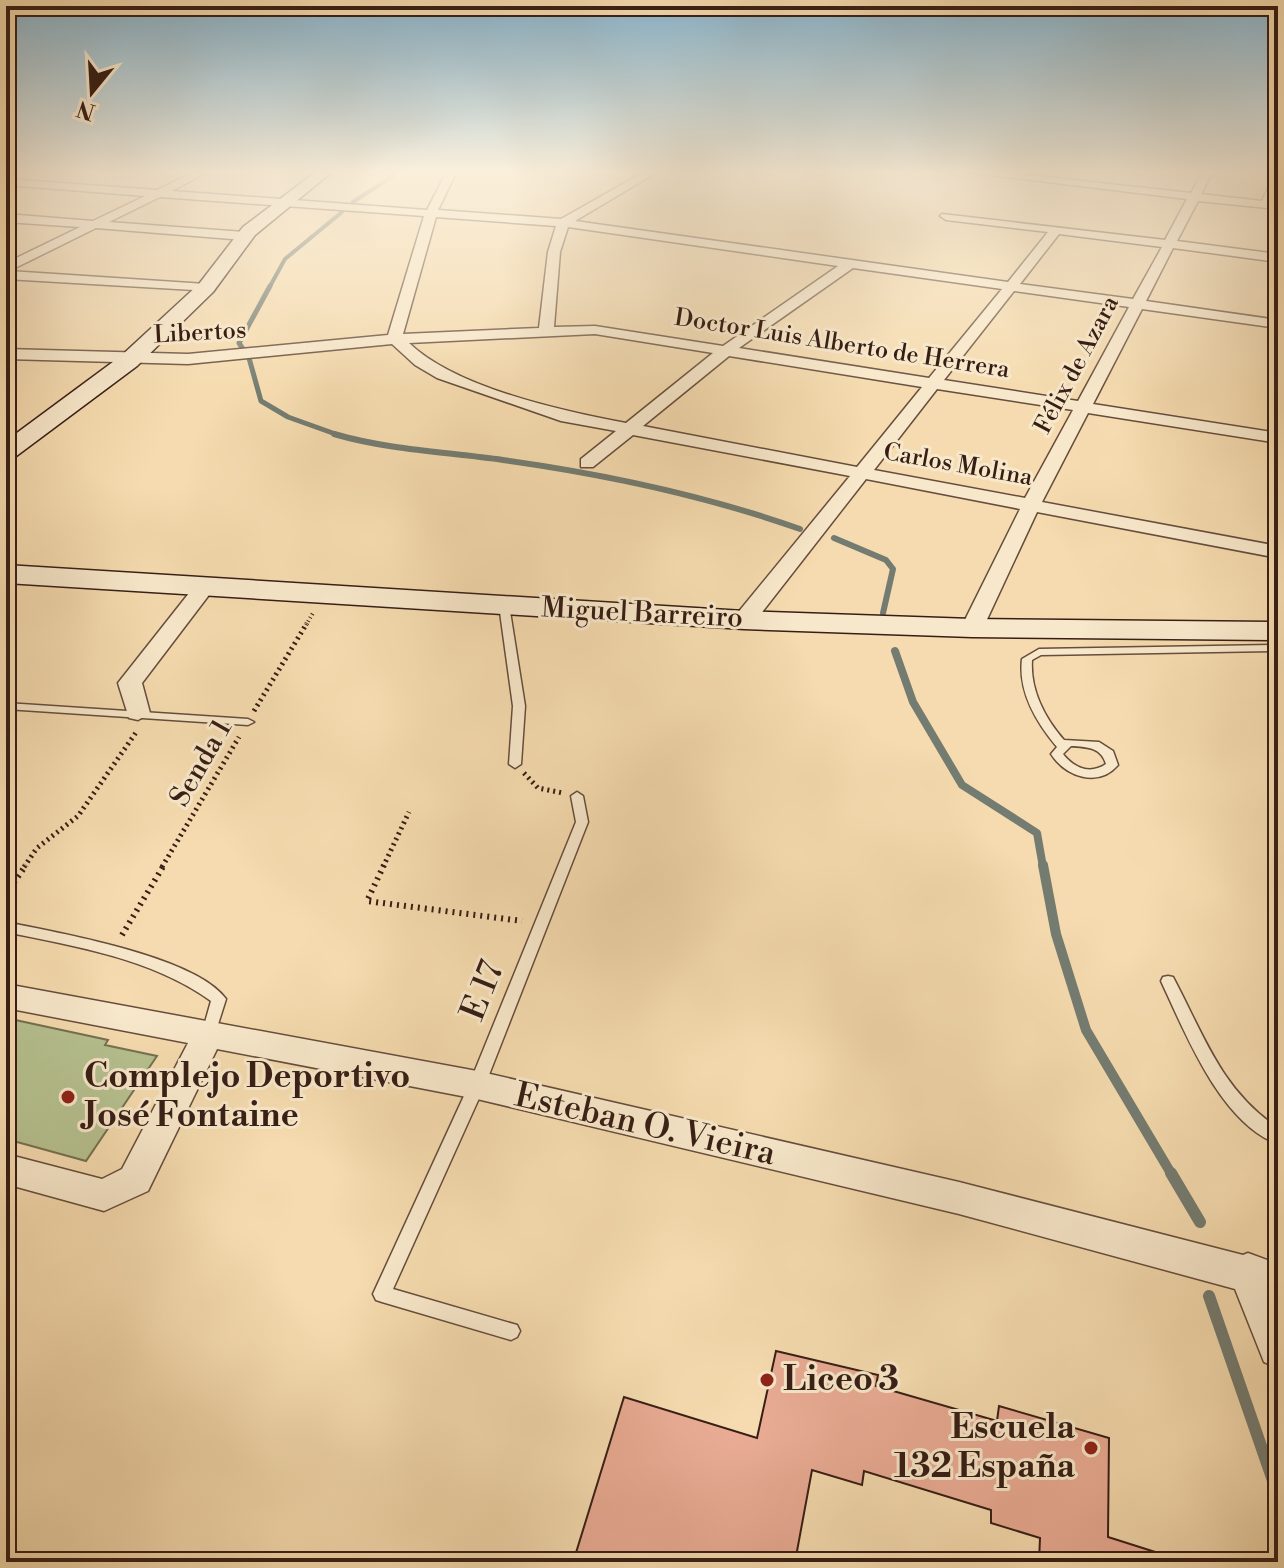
<svg xmlns="http://www.w3.org/2000/svg" width="1284" height="1568" viewBox="0 0 1284 1568" font-family="'Libre Bodoni',serif">
  <rect width="100%" height="100%" fill="#f5dbaf"/>
  <filter id="stains"><feTurbulence type="fractalNoise" baseFrequency=".0025" numOctaves="4"/><feColorMatrix values="0 0 0 0 .2 0 0 0 0 .09 0 0 0 0 .02 0 0 0 .5 -.17"/></filter>
  <radialGradient id="worn" r=".72"><stop offset=".6" stop-color="#630" stop-opacity="0"/><stop offset="1" stop-color="#630" stop-opacity=".3"/></radialGradient>
  <path fill="#b6c190" stroke="#767052" stroke-width="2" d="M6,1018L108,1040L105,1045L157,1056L86,1161L6,1139Z"/>
  <g fill="none" stroke-linecap="round" stroke-linejoin="round">
    <path stroke="#747c71" stroke-width="4" d="M353,202L393,176V171
      M269,288L285,259L342,212"/>
    <path stroke="#747c71" stroke-width="5" d="M245,352L239,343L270,286
      M249,358L261,401L288,417L341,436"/>
    <path stroke="#747c71" stroke-width="6" d="M334,434C389,450 447,452 503,460C604,474 704,495 800,529
      M834,538L886,560L893,569L883,613"/>
    <path stroke="#747c71" stroke-width="8" d="M895,651L913,702L962,785L1037,833L1043,867"/>
    <path stroke="#747c71" stroke-width="10" d="M1043,865L1056,934L1086,1030L1172,1175"/>
    <path stroke="#747c71" stroke-width="12" d="M1171,1173L1200,1222
      M1209,1296L1278,1495"/>
  </g>
  <path fill="#e9ab94" stroke="#371e15" stroke-width="2" d="M776,1351L878,1375L876,1386L997,1421L999,1406L1109,1438L1108,1537L1171,1557L1170,1562H1039L1040,1538L991,1523V1510L864,1471L862,1485L812,1470L795,1562H579L580,1558L575,1556L624,1397L757,1438Z"/>
  <g fill="none" stroke-linecap="round" stroke-linejoin="round">
    <g stroke="#664d3c" stroke-width="3">
      <path id="lane" d="M504,602L509,605L525,706L521,764L515,768L509,764L513,706L499,605Z
        M1278,645V651L1041,655L1032,660C1030,690 1045,718 1064,740L1099,742L1113,751L1118,765C1098,788 1066,777 1051,754L1057,747C1036,722 1018,692 1022,659L1039,649ZM1071,746C1087,747 1101,747 1106,764C1090,775 1074,768 1063,754Z
        M6,703L248,719L254,722L248,725L6,709Z
        M577,792L583,796L588,822L485,1085L393,1289L517,1325L520,1331L517,1337L511,1340L382,1302L376,1300L373,1294L469,1085L576,822L571,796Z
        M6,922C58,933 195,956 226,999L214,1037L209,1039L204,1037L202,1033L211,1001C151,958 77,947 6,932Z
        M1168,976L1173,977C1204,1035 1221,1090 1278,1128V1144C1220,1123 1185,1032 1161,981L1163,977Z"/>
    </g>
    <g stroke="#664d3c" stroke-width="3">
      <path id="street" d="M196,171H209L172,191L427,210L447,171H457L438,210L561,219L646,171H659L575,221L1008,282L1048,232L946,220L940,216L942,214L1165,240L1187,199L957,171H990L1191,193L1203,171H1213L1201,194L1262,201L1273,177L1278,174V190L1273,202L1278,203V209L1198,201L1177,241L1278,254V262L1173,248L1146,301L1278,320V328L1142,309L1093,404L1278,433V443L1088,413L1042,502L1278,546V558L1037,512L983,628L972,635L961,628L1020,509L866,479L752,625H736L733,620L736,615L850,476L633,435L593,467H581V459L616,431L561,421L437,378L415,365L392,344L188,364L6,359V349L188,354L388,335L424,216L160,197L109,222L244,232L250,236L244,240L96,228L9,271L206,284L213,288L211,291L6,279V263L80,227L6,222V214L93,221L145,196L6,185V179L157,190ZM436,217L556,226L548,252L539,328L403,334ZM568,227L838,266L723,346L595,326L554,327L560,252ZM1059,234L1162,247L1133,299L1020,284ZM853,268L1002,289L929,378L739,348ZM1014,291L1129,307L1078,401L944,380ZM595,334L713,353L626,423C562,411 456,388 409,343ZM729,356L922,387L857,467L643,426ZM937,389L1073,410L1025,498L874,470Z
        M204,581L215,587L142,683L150,713L138,720L129,718L118,683L197,583Z
        M6,984L477,1071L959,1182L1243,1255L1248,1253L1278,1264V1368L1264,1362L1235,1289L959,1214L477,1099L217,1049L148,1191L104,1211L6,1184V1154L102,1179L122,1169L188,1043L6,1008Z"/>
    </g>
    <g stroke="#371e15" stroke-width="3">
      <path id="secondary" d="M317,171H333L255,235L213,292L137,366L15,457L6,459V441L121,356L199,284L243,227Z
        M6,565L744,611L972,619L1278,622V640L972,637L744,629L6,583Z"/>
    </g>
    <path stroke="#371e15" stroke-width="4" stroke-dasharray="1 3" stroke-linecap="butt" d="M306,625L313,613"/>
    <path stroke="#371e15" stroke-width="5" stroke-dasharray="2 4" stroke-linecap="butt" d="M254,711L307,623
      M524,773L538,788L563,793
      M24,867L37,848L78,816L137,731
      M162,867L239,737
      M383,867L409,812"/>
    <path stroke="#371e15" stroke-width="6" stroke-dasharray="2 5" stroke-linecap="butt" d="M384,865L367,901L522,921
      M6,894L26,865
      M122,935L164,865"/>
    <use href="#lane" fill="#f8e8cb" fill-rule="evenodd"/>
    <use href="#street" fill="#f8e8cb" fill-rule="evenodd"/>
    <use href="#secondary" fill="#f8e8cb" fill-rule="evenodd"/>
  </g>
  <linearGradient id="sky" x2="0" y2="1"><stop stop-color="#89b7d1"/><stop offset="0.44" stop-color="#faefdb"/><stop offset="1" stop-color="#faefdb" stop-opacity="0"/></linearGradient>
  <rect width="1284" height="390" fill="url(#sky)"/>
  <g fill="#8f2418" stroke="#f8e8cb" stroke-width="3">
    <circle cx="68" cy="1097" r="8"/>
    <circle cx="767" cy="1380" r="8"/>
    <circle cx="1091" cy="1448" r="8"/>
  </g>
  <g text-anchor="middle" dominant-baseline="central" stroke-width="6" stroke-linejoin="round" paint-order="stroke">
    <g font-size="24" fill="#371e15" stroke="#f8e8cb">
      <text transform="translate(200 333) rotate(-3)">Libertos</text>
      <text transform="translate(842 344) rotate(9)">Doctor Luis Alberto de Herrera</text>
      <text transform="translate(1077 365) rotate(-62)">Félix de Azara</text>
      <text transform="translate(958 465) rotate(10)">Carlos Molina</text>
    </g>
    <g font-size="28" fill="#371e15" stroke="#f8e8cb">
      <text transform="translate(642 613) rotate(3)">Miguel Barreiro</text>
      <text transform="translate(201 763) rotate(-60)">Senda 1</text>
    </g>
    <g font-size="34" fill="#371e15" stroke="#f8e8cb">
      <text transform="translate(483 991) rotate(-68)">E 17</text>
      <text transform="translate(645 1125) rotate(13)">Esteban O. Vieira</text>
    </g>
    <g font-size="34" font-weight="bold" fill="#371e15" stroke="#f8e8cb" text-anchor="start">
      <text x="84" y="1077">Complejo Deportivo<tspan x="84" dy="39">José Fontaine</tspan></text>
      <text x="783" y="1380">Liceo 3</text>
      <text x="1075" y="1428" text-anchor="end">Escuela<tspan x="1075" dy="39">132 España</tspan></text>
    </g>
  </g>
  <rect width="1284" height="1568" fill="none" stroke="#f5dbaf" stroke-width="32"/>
  <rect x="8" y="8" width="1268" height="1552" fill="none" stroke="#371e15" stroke-width="4"/>
  <rect x="16" y="16" width="1252" height="1536" fill="none" stroke="#371e15" stroke-width="2"/>
  <g transform="translate(92 92) rotate(198)" stroke="#f8e8cb" stroke-width="6" paint-order="stroke">
  <path d="M0-6L14 30L0 20L-14 30Z" fill="#371e15"/>
  <text y="-12" font-size="22" font-weight="bold" text-anchor="middle" fill="#371e15">N</text>
  </g>
  <rect width="100%" height="100%" filter="url(#stains)"/>
  <rect width="100%" height="100%" fill="url(#worn)"/>
</svg>
